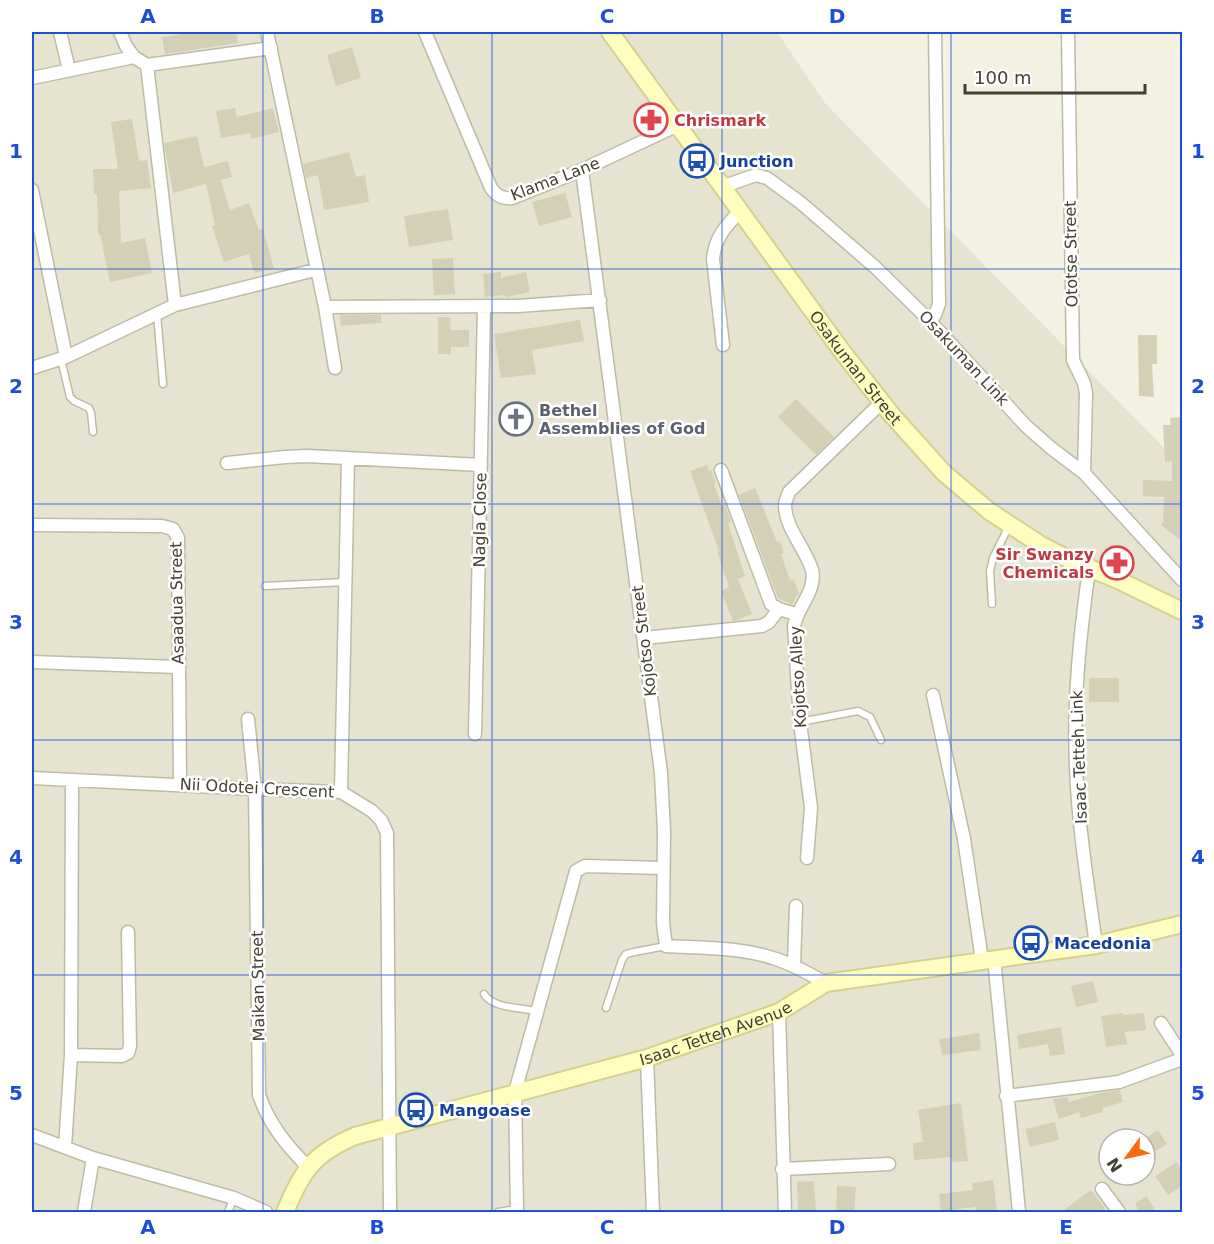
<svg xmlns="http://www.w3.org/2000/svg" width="1214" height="1244" viewBox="0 0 1214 1244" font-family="'DejaVu Sans',sans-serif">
  <rect width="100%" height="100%" fill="#f2f1e2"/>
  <path fill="#e6e4d0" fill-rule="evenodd" d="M32,32H777L825,103L1182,466V1212H32ZM1109,1139H1145V1175H1109Z"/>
  <path fill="#d4cfb7" d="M197,32H236L238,43L165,54L162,37Z
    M352,47L361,78L336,86L327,55Z
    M235,108L237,117L273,108L279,132L251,139L250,133L221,138L216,111Z
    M132,119L139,161L147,160L151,188L119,191L121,243L145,238L152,273L110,282L100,234H98L97,194H94L93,169H118L111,122Z
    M197,136L204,167L228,161L232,177L221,180L230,210L249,203L259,230L263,229L274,268L254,273L249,254L224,262L212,226L215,225L206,184L173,193L164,143Z
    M349,152L356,177L365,175L369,202L324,210L318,175L306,178L303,164Z
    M565,193L572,217L539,226L532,202Z
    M448,209L453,240L409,247L404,216Z
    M453,258L455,294L434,295L432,259Z
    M501,272V278L526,272L530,292L506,297L505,295L485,297L483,274Z
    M340,315H381V323L341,326Z
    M438,317H450L451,330H469V347H451V354H438Z
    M580,320L584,341L532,350L536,374L501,378L494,334Z
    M1138,335H1157V364H1152L1154,397L1139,396Z
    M796,399L834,437L816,455L778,417Z
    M1182,417V541L1161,525L1163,522L1164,497L1143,496V480L1172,481V461L1165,462L1163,425H1171L1170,418Z
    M707,465L709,471L711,470L716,483L714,484L722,506L725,505L731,522L728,523L745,576L738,579L752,614L737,620L733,621L721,591L729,587L717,551H719L690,471Z
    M755,488L777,542L780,541L784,553L781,554L790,581L794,580L799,594L795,597L794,603L791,604L778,598L739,495Z
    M1089,678H1119V702H1089Z
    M1093,981L1098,1002L1076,1007L1071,986Z
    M1123,1013V1015L1144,1013L1146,1030L1125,1032L1127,1044L1106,1047L1101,1016Z
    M1061,1027L1065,1054L1050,1056L1048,1044L1019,1049L1017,1035Z
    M979,1033L981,1050L942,1055L939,1039Z
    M1120,1090L1123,1102L1102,1108L1103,1112L1081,1118L1079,1112L1059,1119L1053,1099L1067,1097L1069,1102L1100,1093Z
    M961,1103L968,1161L952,1162V1157L914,1160L913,1143L923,1142L918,1110Z
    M1055,1122L1059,1140L1030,1147L1025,1129Z
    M1158,1130L1167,1144L1156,1151L1147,1137Z
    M1177,1162L1182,1171V1186L1168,1195L1155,1176Z
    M993,1180L997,1211L976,1212V1207L941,1211L939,1194L973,1190L972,1183Z
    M814,1181L816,1212H798L797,1182Z
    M837,1186L856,1187L854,1212H836Z
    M1091,1190L1105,1208L1100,1212H1061Z
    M1146,1196L1157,1212H1140L1135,1204Z"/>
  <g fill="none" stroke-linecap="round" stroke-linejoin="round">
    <g stroke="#bebba5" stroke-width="9">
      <path id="lane" d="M157,314L163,384
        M61,359L70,397L74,401L89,408L91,413L93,432
        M265,586L345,582
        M992,604L990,571L993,558L1009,526
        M800,722L858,711L870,717L881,740
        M484,994C492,1008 521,1008 537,1011
        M606,1008L622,960L626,954L634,952L666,946
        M228,1212L234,1198
        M498,1212L517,1209"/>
    </g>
    <g stroke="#bebba5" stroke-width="15">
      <path id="street" d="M60,32L69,70
        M120,32L126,46L134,57
        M267,32L325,307L335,368
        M425,32L491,188C497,196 502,199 512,198L582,170L678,125
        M1068,32L1073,360L1084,383L1086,393L1084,473
        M147,65L175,305
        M32,78L134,57L147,65L271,48
        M582,170L661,773L664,831L663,923L666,946C702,948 741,947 776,959C794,965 810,974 826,983
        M724,186L756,175L767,178L801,203L875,267L930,321L1026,426L1051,448L1084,473L1182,580
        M32,190L66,357
        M325,307L518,306L600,300
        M930,321L935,315L939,304L935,32
        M723,345L713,259C715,237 726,226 741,210
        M32,368L66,357L175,305L315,270
        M227,463L285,457L307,456L481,465
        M721,470L771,604L779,609L796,614
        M32,525L162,526L173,529L178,538L180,785
        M1089,569C1080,635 1073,700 1076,766C1078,826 1088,886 1096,945
        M644,638L762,626L769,622L779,609
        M32,662L178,667
        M933,695L964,839L982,960
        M248,719L255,789L259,1095C269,1124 286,1145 308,1167
        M475,734L484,306
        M32,778L255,789L341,792L372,811L381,820L387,833L390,1212
        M341,792L348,459
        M807,858L811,808L800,722L794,626C797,607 817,591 812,570C806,549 785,528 785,505C785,501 788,496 789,492L882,402
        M994,958L1019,1212
        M794,965L796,906
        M779,1012L785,1212
        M1161,1023L1182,1055
        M71,1055L122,1056L128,1053L130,1046L128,932
        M647,1058L653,1212
        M1006,1096L1119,1082L1182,1059
        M32,1135L93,1158L234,1198L266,1212
        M65,1147L71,1055L72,780
        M782,1169L889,1164
        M1102,1189L1119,1212
        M84,1212L93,1158
        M517,1212L515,1092L576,871L585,866L663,868"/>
    </g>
    <g stroke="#d4d190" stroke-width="20">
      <g id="secondary">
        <path id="s1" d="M610,32L841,350L891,414L944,473L989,511L1041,545L1070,560L1118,580L1182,611"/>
        <path id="s2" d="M285,1212C302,1171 313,1154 355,1136L647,1058L779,1012L826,983L1096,945L1182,924"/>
      </g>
    </g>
    <use href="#lane" stroke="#fff" stroke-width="6"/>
    <use href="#street" stroke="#fff" stroke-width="12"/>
    <use href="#secondary" stroke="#fffebf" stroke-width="16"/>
  </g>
  <path fill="none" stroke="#1d4ed8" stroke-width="1.5" stroke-opacity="0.55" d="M263,32V1212M492,32V1212M722,32V1212M951,32V1212M32,269H1182M32,504H1182M32,740H1182M32,975H1182"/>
  <defs>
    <g id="pharmacy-ring" transform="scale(1.725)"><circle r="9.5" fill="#fff" stroke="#e0444e" stroke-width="1.5"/><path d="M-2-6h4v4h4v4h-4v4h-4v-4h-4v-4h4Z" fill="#e0444e"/></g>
    <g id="bus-ring" transform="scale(1.725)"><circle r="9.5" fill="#fff" stroke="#1a4fb4" stroke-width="1.5"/><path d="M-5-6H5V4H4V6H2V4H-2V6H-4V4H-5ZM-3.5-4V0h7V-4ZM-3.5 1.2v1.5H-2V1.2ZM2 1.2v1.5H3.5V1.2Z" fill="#1a4fb4"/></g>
    <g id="church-ring" transform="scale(1.725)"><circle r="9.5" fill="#fff" stroke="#6b7280" stroke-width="1.5"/><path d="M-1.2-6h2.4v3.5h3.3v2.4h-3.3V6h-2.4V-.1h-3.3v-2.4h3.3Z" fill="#6b7280"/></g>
  </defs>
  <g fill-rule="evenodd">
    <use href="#pharmacy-ring" x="651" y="120"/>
    <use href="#bus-ring" x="697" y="161"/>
    <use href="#church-ring" x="516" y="419"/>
    <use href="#pharmacy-ring" x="1117" y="563"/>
    <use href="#bus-ring" x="1031" y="943"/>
    <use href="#bus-ring" x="416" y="1110"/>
  </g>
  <g text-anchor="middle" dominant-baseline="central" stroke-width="5" stroke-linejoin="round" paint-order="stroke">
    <g font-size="16" font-weight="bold" fill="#be3a42" stroke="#fff" text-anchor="start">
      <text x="674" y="120">Chrismark</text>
      <text x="1094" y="554" text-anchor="end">Sir Swanzy<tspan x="1094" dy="18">Chemicals</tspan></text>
    </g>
    <g font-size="16" font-weight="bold" fill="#164399" stroke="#fff" text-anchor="start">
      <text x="720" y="161">Junction</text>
      <text x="1054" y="943">Macedonia</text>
      <text x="439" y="1110">Mangoase</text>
    </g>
    <g font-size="16" fill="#444133" stroke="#fff">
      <text transform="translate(555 179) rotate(-21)">Klama Lane</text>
      <text transform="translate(1071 254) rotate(-91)">Ototse Street</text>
      <text transform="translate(964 358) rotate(47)">Osakuman Link</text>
      <text stroke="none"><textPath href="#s1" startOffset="416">Osakuman Street</textPath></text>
      <text transform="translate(480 520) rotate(-89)">Nagla Close</text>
      <text transform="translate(177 603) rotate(-91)">Asaadua Street</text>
      <text transform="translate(644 641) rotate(-97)">Kojotso Street</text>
      <text transform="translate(798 677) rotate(-93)">Kojotso Alley</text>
      <text transform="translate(1079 757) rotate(-92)">Isaac Tetteh Link</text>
      <text transform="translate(257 788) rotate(3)">Nii Odotei Crescent</text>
      <text transform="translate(258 986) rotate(-91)">Maikan Street</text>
      <text stroke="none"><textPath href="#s2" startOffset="482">Isaac Tetteh Avenue</textPath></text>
    </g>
    <g font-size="16" font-weight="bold" fill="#5b616d" stroke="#fff" text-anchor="start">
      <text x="539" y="410">Bethel<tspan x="539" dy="18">Assemblies of God</tspan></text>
    </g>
  </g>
  <rect width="1214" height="1244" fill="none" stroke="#ffffff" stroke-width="66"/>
  <g transform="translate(1127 1157) rotate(237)"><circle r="28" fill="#ffffff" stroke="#b4b3ad" stroke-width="1.5"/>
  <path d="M0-4.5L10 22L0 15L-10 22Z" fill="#ff690c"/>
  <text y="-9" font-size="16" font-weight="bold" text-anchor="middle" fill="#444133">N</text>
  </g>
  <path d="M965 84v9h180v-9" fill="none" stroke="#444133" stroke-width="3"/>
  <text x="974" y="84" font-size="18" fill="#444133" stroke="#ffffff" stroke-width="4.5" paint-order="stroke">100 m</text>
  <rect x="33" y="33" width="1148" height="1178" fill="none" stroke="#1d4ed8" stroke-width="2"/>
  <g font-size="20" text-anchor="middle" font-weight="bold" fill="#1d4ed8">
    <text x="148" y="23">A</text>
    <text x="377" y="23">B</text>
    <text x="607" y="23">C</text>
    <text x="837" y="23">D</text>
    <text x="1066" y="23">E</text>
    <text x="16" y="158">1</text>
    <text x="1198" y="158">1</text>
    <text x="16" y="393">2</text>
    <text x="1198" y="393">2</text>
    <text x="16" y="629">3</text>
    <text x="1198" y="629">3</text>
    <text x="16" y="864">4</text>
    <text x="1198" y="864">4</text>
    <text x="16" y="1100">5</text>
    <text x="1198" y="1100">5</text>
    <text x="148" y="1234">A</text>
    <text x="377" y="1234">B</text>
    <text x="607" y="1234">C</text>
    <text x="837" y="1234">D</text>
    <text x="1066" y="1234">E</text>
  </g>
</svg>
